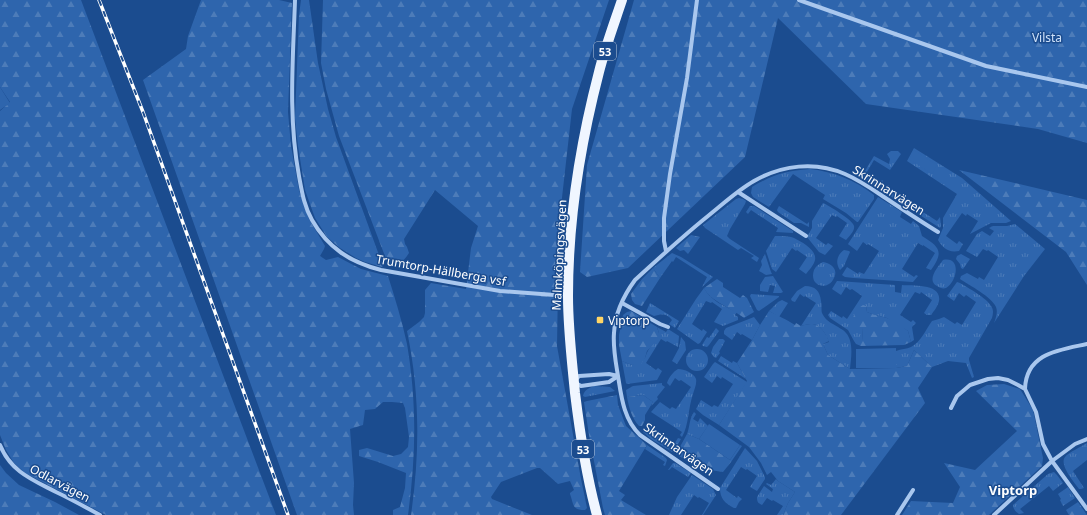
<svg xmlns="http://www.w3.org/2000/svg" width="1087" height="515" viewBox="0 0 1087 515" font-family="'Noto Sans',sans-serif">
  <defs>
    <pattern id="grass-tufts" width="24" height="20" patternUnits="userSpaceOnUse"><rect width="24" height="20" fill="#2e65ad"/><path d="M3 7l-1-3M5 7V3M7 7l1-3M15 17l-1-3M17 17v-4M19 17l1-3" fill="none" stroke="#4d7cb9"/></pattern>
    <pattern id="forest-firs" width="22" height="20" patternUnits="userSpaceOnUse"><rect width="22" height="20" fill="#2e65ad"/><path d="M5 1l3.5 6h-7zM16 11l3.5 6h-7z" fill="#4d7cb9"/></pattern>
  </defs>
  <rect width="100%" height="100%" fill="#1b4c8f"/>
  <path fill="url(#grass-tufts)" d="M914,148L962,178L1011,221L1006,223H991L970,234L978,221L967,214L966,216L962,213L946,236L957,244L959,241L963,244L959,251C948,253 943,248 938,240L943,228V218L957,194L907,161Z
    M891,151H898L901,154L890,170L874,160L865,175L879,184L882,180L883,181C877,190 870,182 863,178L862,176L874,156L889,164L890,159L887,154Z
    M810,169C834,172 855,180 874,195V199L858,222H857L846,213L823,199L825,195L793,174L769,207L753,197L751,193L752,187C774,174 785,171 810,169Z
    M887,185H889L887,189L937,221L940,217L941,226L940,228L887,194L885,189Z
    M878,197L902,212L900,217L911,224L913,221L919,226L922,236C940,247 944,252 931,270L926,268L935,253L923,245V246L918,243L902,269L914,277L916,275L918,276L913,282L854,278L845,277L842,275L847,267L858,274L859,272L864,274L879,251L868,244L867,245L863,242L857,251L848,244Z
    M739,198L743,199L746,201L745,204L730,229L727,236L730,239L759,258L757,262L751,258L754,256L741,248L738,250L705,228L703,225L736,199Z
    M823,203C828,205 854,221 854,226C855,231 849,236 846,240L839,236L847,223L837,216L836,217L832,215L816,238L826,245L828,243L833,246L825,255L819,252L807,237L812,228V221Z
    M750,206H754L793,231V233L776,232L778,228L751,210L748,214L746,212Z
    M779,206L807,224L809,222V227L801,223H794L778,212L777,210Z
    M1015,224L1045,249L1024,276L994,323C996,318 998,312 996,307C992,297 969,285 960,279L961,276L967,273L978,279L979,277L984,280L998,257L988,250L987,251L983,249L977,257L966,251L977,234L982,231L990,236L994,231L989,228L993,226H1007Z
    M775,236C781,236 789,236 794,238C802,242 817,250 815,260C814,265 809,270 806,274L799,269L807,257L797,250L796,251L792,248L776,272L772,269L766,251Z
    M844,250L849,251L850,252L844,266L840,270C835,263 837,255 844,250Z
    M672,253L681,257L713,277L702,287L707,277L676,257L673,262L672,261L660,278L653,268Z
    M765,254L771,272L772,274L766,275L759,271L762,265L761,261Z
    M961,254L970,259L963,269L961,268L960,264L956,259L957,256Z
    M943,260C962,256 957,282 946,288C943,289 940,288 937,286C926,280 938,267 943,260Z
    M823,262C830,263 837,268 835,275C831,292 808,288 814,270C816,266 819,264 823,262Z
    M773,276L783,292L781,293H773L775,286L770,285L768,292L760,291V285L765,277Z
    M837,281L895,285V292L901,293L902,285C912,286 942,283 939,301C938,306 934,311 931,315H927L924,313L932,300L921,292L920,294L915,292L900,315L911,322L913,320L916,323L912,327L914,340L911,342L908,331L887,318L872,314L867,312L866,306L863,328L862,342L854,341L848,330L830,318L828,315L831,311L842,318L843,316L847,319L862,296L852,289L850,290L846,287L841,295L832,289Z
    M957,282L960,283C968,288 987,298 991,306C994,310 993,314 992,318L969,358V360L974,377L972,378L966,363L948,361L932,367L914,350L907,366L896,368V351C901,349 907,349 911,347C921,342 926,329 932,321L939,319L944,317L955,324L957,322L962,325L976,302L966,295L964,297L959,293L954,301L947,296Z
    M805,286C815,286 820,291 821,301C822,305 821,310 822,313C824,318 829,322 833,324C837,327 843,329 846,333C854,342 851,358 850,369L828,355L823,344L829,342C826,334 820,323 811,324C808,324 804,325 801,326L816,303L805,296L804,297L800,294L795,302L792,301L791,299L797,291Z
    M704,288C710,300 725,307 737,312L735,315L738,317V320L723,326L714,322L722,309L712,302L711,303L706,301L692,324L702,331L703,329L707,332L700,343L698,344L677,329L696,299Z
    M751,294L779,296V297L759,311L757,310L750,296Z
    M782,300L788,303L779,317L769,311L778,302Z
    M650,303L679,321L675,328L669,324L672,320C667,313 661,314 654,316L646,312Z
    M754,317L760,325L752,340L742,334L741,335L737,332L732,340L724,334V331L726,328Z
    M657,327L666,332L668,329L679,336L678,347L667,341L666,342L661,339L646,363L656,370L658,368L662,371L657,380L627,384L626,383L622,361L632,365L645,358C646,355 647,352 649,349C654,341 662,338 657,327Z
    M716,328L719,331L709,345L707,347L703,346L702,345L707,337L709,338Z
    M681,337L685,342L686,350L677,364L672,361L679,348Z
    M719,339H723L725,341L719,352L720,353L716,358L714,357L711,353L713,347Z
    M686 360a11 11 0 1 1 22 0a11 11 0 1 1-22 0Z
    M721,356L732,363L733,361L737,363L746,379L718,361Z
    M715,362L747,382L719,425L703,415L696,409L701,400L712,407L714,405L718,407L733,384L722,377L721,379L717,376L712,383L704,377L713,364Z
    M678,369C684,369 694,373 696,379C697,384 694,390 693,394C688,408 689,425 682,437L680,435L682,432L651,412L660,402L670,409L672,407L676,409L691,387L681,380L679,381L675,378L670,386L667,383C669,377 673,372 678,369Z
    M662,383V385L665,387L657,397L658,399L651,406L653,402L643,395L627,397L626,390L633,386Z
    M594,386L610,387L615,391L585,397L583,396C584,390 589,388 594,386Z
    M694,412L696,414L693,419L698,422L700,418L708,426L699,439L687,434C690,427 689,419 694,412Z
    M646,428L673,446L678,438L681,439L674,451L672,452L651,439L643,432Z
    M1087,443V460L1073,471L1084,488L1081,489H1079C1074,482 1059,465 1065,457C1068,453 1082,446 1087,443Z
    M647,445L666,458L667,460L665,466L663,465L665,462L645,449Z
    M745,448L757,461L765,477V479L757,491L750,487L757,476L747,469L746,470L741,467L726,490L737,498L738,496L742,499L739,502L736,508H734C725,503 720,499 720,488Z
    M673,463H675L691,473L688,477L672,467L669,470H668Z
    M1054,472L1057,475L1063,483L1053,491L1049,486L1020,509L1024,513L1019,514C1016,512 1013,509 1013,505L1048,474Z
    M692,475L713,489L716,495L703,515H702L709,503L699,497L698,498L694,495L681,515H669L677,497Z
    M776,479L778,481L795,492L788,503L783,515H777L783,506L773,500L772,501L767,498L762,505C758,503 757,502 757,497L764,486L772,492L773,489L766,484L767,483L771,485Z
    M1068,487L1075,498L1063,506L1060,500L1061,499L1058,494Z"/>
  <path fill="url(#forest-firs)" d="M0,0H81L276,515H106L25,473L14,463L6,450L0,435V111L10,102L0,87Z
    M201,0H279L292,3L288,112L291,146L299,190L305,208L309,219L325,246L324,249L320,256L326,260L338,257L361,269L388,276C395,298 402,321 407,344C417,403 416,456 408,515H393V510L400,507L405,488L406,473L378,462L359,456V450L367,448L393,456L401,454L408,447L409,437L405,408L403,403L392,402H383L375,409L365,410L363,425L350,429L354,483L353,505L354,515H297L143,80L186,49L188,36Z
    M301,0H309L318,63L328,109L336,137L383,266L382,267L365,262L356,258L340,248L327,237L315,218L305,190L298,146L295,118L299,15Z
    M323,0H609L572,109L559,224L557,346L581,479L587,508L585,510C572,510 574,505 570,494V493L574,490L570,481L558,484L540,468H537L501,482L491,497L492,499L532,515H411C420,452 420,393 407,331L419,322L424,317L425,313V290L431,283L466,289L471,248L478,226L435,190L404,239L405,244L407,247L409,253C403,262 398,267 388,264L339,136L326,89L321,63Z
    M634,0H1087V143L1038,129L866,104L778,18L745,157L628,268L587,277L580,272L587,165Z
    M959,170L1087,200V285L1066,252Z
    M691,235L700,237L688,254L684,250L680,251L676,248Z
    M653,268L660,278L642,306L635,304L632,300L631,294L642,279Z
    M717,279L723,283V287L740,298L743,295L747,298L754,312L744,318C733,309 710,301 704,288Z
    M863,305L866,306L867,312L872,314L887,318L896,322L908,331L911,342L904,345L861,346L856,344L854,341H862L863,328H855L856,323L853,318L856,310Z
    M631,311L657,327L660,337L647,351L645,358L641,364L632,365L622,361L619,345V335L623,315L627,312Z
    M769,311C778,316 786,319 795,325L796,323L801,326C804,325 808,324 811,324C820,323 826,334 829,341L823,344L828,355L850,369L896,368L907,366L914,350L932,367L918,388L925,403L841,515H783L788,503L795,492L778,481L771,472L767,475L761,463L749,447L719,425L747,381L737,363L752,340L760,325Z
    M1004,384L1020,389L1033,410L1043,458L1042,466L989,515H902L911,501L953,503L960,487L944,463L975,470L1017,431L976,391L987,385Z
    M617,395L618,405L626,426L647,445L619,491L625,495L621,500L646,515H605L603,508L589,435L584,402L587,401Z
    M643,395L653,402L645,415V420L642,426H639C632,418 629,408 627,397Z
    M687,434L699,439L730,460L740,445L742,446L731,462L723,472L710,470L703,471L676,454Z
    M0,465L6,473L19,485L55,502L79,515H0Z
    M1078,502L1087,515H1069L1066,510Z"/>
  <path fill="#2e65ad" d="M0,87L10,103L0,110Z
    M914,150L937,165L932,174L909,159Z
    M896,348V368H856V349Z
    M709,424L740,445L730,460L699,439Z"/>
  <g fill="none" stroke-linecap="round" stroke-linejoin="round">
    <path stroke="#a9c7ee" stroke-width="4" d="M295,0C293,59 288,118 299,176C302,192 304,206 312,220C328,248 350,262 381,270L500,291L568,296
      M799,0L986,66L1087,87
      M738,192L806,236
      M666,251L664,241V218L670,174L687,78L697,0
      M622,303L660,324L668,327
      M609,374L618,376L609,382L581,386L574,382L579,376Z
      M1025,389C1026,353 1059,350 1087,344
      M951,408L957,396L963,391L970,385L988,379L998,378L1008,380L1018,385L1025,389L1036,412L1043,444L1052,461L1087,509
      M0,445C11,472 33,480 56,492C71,499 85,507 100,515
      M718,489L640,435C622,418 621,392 617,370C615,358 613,345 614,333C615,314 624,295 635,280C659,258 683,236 708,216C723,204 738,190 754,181C782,165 815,161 845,174C859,180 872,189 884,197C902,209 920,221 938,232
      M897,515L913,490
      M994,515L1052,461L1075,444L1087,439"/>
    <path stroke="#f0f6ff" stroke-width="10" d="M597,515C586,475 580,434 575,393C572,361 568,329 568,296C568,221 580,145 599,72C605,48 614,24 622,0"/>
    <g stroke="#fff" stroke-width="3.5">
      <path id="rail" d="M99,0L143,112L288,515"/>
    </g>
    <use href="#rail" stroke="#1b4c8f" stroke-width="2" stroke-dasharray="6" stroke-linecap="butt"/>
  </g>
  <rect fill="#ffd566" stroke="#1b4c8f" stroke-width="1.5" x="596" y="316" width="8" height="8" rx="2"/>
  <g text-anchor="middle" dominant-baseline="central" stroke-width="3" stroke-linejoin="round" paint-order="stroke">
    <g fill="#1b4c8f" stroke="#bbc9dd" stroke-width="1">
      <rect x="594" y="42" width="22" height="18" rx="3"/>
      <rect x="572" y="440" width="22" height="18" rx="3"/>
    </g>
    <g font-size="11" font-weight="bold" fill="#fff">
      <text x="605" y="51">53</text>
      <text x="583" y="449">53</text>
    </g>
    <g font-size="12" fill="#cfe2fa" stroke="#1b4c8f">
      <text x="1047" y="37">Vilsta</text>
    </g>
    <g font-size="12" fill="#fff" stroke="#1b4c8f">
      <text transform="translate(889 190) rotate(32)">Skrinnarvägen</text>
      <text transform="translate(559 255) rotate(-87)">Malmköpingsvägen</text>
      <text transform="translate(441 270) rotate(10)">Trumtorp-Hällberga vsf</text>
      <text transform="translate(679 449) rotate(35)">Skrinnarvägen</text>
      <text transform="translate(60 483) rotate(28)">Odlarvägen</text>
    </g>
    <g font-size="12" fill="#fff" stroke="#1b4c8f" text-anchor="start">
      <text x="608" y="320">Viptorp</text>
    </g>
    <g font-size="13" font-weight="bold" fill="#fff" stroke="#1b4c8f">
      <text x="1013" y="490">Viptorp</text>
    </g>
  </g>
</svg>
